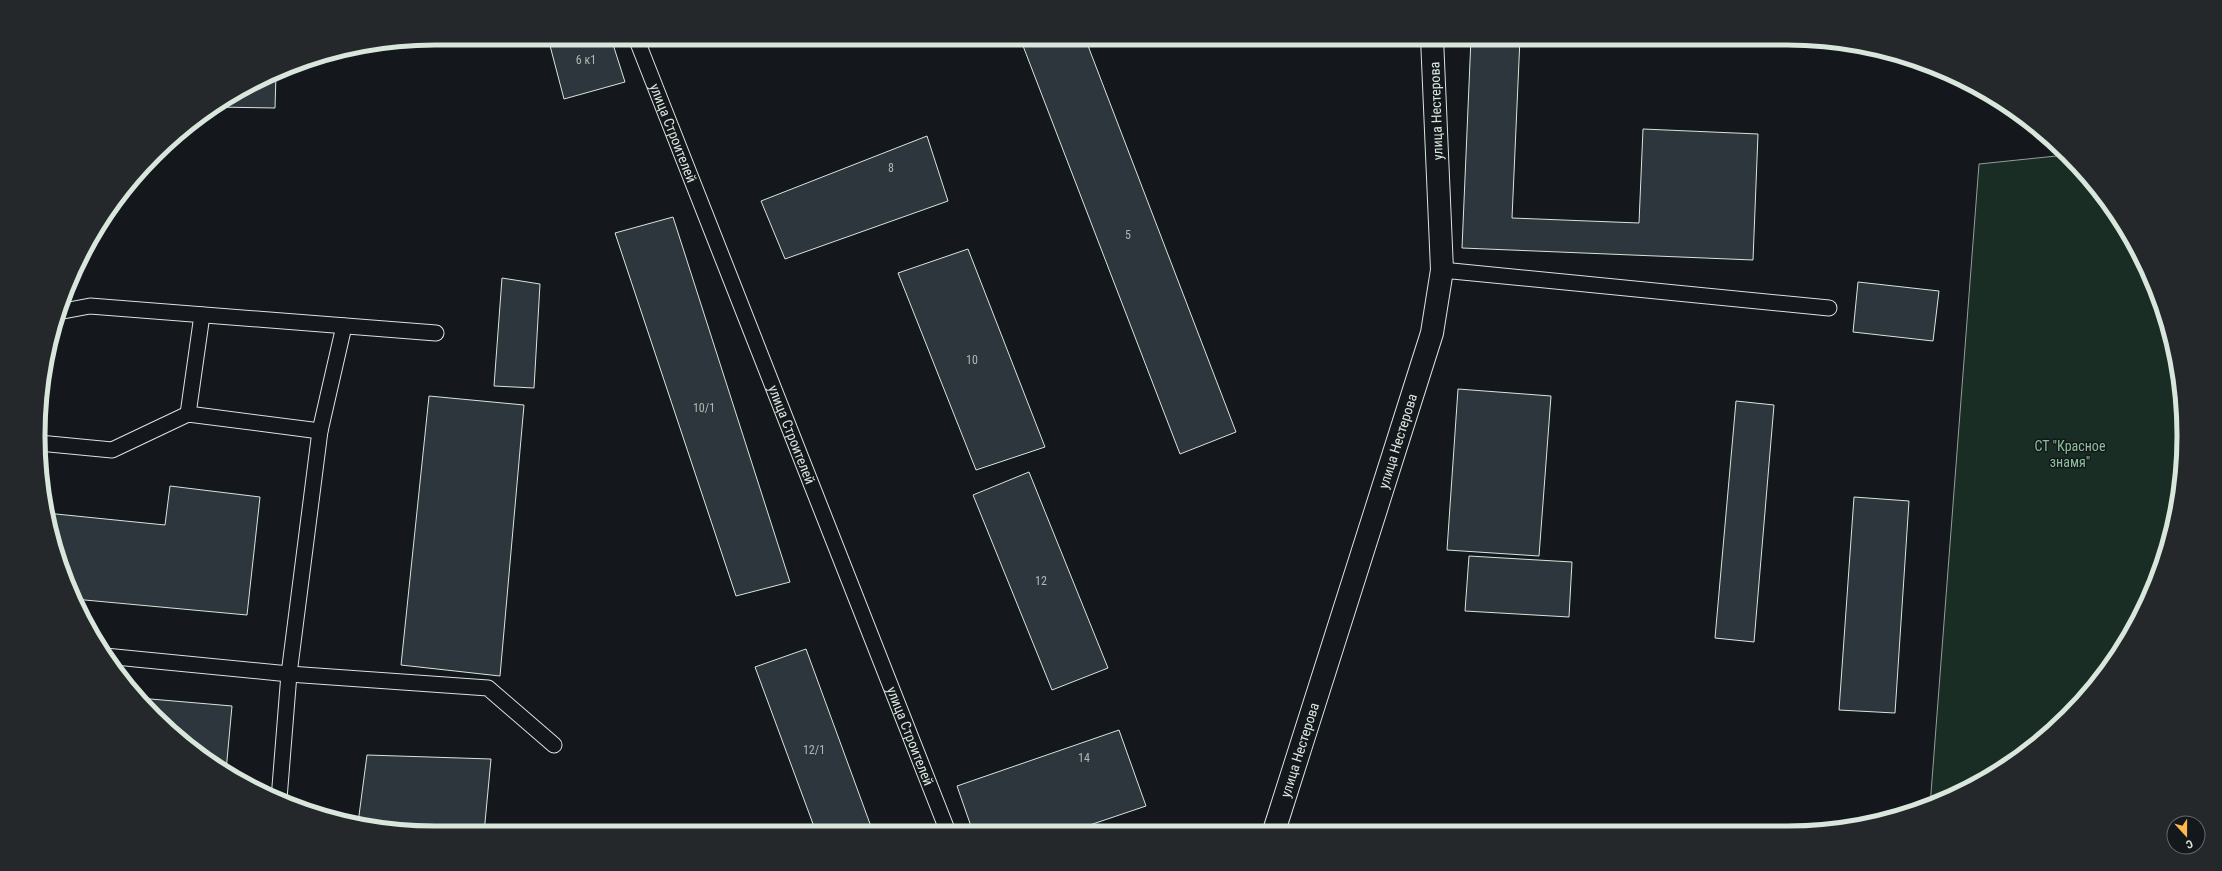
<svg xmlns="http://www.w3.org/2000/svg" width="2222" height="871" viewBox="0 0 2222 871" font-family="'Roboto Condensed',sans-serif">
  <rect width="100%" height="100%" fill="#14181c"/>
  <path fill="#1a2d24" stroke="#939e99" d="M2066,155L2086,174L2131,237L2163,308L2181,384L2183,462L2170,539L2143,611L2117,656L2048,734L1962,792L1930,806L1979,164Z"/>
  <path fill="#2c363c" stroke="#d8e6dc" d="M548,38H611L625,82L564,99Z
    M1020,38H1085L1236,432L1180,454Z
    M1471,38H1520L1512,218L1639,223L1643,129L1758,134L1753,260L1462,248Z
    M276,74L275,108L215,107L237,91Z
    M927,136L948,201L785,259L761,201Z
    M673,217L790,582L736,596L615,233Z
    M968,249L1045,447L976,470L898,273Z
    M502,278L540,284L534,388L494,386Z
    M1858,282L1939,291L1933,341L1853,332Z
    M1458,389L1551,396L1539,556L1447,550Z
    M429,396L524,405L500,676L401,665Z
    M1736,401L1774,405L1754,642L1715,638Z
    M1029,472L1108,668L1052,690L973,495Z
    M170,486L260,497L247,615L74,599L68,587L46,513L165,525Z
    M1854,497L1909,501L1895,713L1839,710Z
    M1469,556L1572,562L1569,617L1465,611Z
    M806,649L873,832H816L755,667Z
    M139,698L232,706L226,771L194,751L154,716Z
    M1119,730L1146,806L1072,831L973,832L957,786Z
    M367,755L491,759L484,833H436L358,823Z"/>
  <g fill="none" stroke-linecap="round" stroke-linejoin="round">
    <g stroke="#d8e6dc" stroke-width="17">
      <g id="service">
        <path id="s1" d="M636,38L948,832"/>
        <path d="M1442,270L1829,308"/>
        <path d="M58,312L90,306L436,333"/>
        <path d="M188,414L202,315"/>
        <path d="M39,443L112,450L188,414L320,431"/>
        <path d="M105,656L289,674L488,688L554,745"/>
        <path d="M279,799L289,674L320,431L344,326"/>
      </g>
    </g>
    <g stroke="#d8e6dc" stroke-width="24">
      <g id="minor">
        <path id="s2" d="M1274,831L1432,333L1442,270L1432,38"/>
      </g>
    </g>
    <use href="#service" stroke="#14181c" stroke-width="15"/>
    <use href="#minor" stroke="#14181c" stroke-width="22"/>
  </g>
  <g text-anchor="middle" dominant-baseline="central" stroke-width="3" stroke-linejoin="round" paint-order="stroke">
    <g font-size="12" fill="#adbab4">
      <text x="586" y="60">6 к1</text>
      <text x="891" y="168">8</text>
      <text x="1128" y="235">5</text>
      <text x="972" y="360">10</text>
      <text x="704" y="408">10/1</text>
      <text x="1041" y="581">12</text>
      <text x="814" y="750">12/1</text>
      <text x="1084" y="758">14</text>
    </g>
    <g font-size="14" fill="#d8e6dc" stroke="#14181c">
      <text transform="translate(1436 111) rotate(-92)">улица Нестерова</text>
      <text stroke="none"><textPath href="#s1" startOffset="102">улица Строителей</textPath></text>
      <text stroke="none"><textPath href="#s1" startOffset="426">улица Строителей</textPath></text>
      <text stroke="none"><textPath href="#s2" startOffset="409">улица Нестерова</textPath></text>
      <text stroke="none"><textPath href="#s1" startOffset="750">улица Строителей</textPath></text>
      <text stroke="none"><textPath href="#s2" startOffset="85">улица Нестерова</textPath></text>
    </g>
    <g font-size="14" fill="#8ac095" stroke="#14181c">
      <text x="2070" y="446">СТ "Красное<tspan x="2070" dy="16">знамя"</tspan></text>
    </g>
  </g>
  <path d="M0 0H2222V871H0ZM435 45H1787A390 390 0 0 1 2177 435V436A390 390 0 0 1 1787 826H435A390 390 0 0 1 45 436V435A390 390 0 0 1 435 45Z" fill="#24282b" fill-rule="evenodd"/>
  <path fill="none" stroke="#d8e6dc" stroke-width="5" d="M435 45H1787A390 390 0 0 1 2177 435V436A390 390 0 0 1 1787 826H435A390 390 0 0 1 45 436V435A390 390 0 0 1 435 45Z"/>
  <g transform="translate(2186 835) rotate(159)"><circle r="19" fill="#14181c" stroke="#626a69"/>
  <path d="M0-3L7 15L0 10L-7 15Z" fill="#ffb74d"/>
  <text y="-6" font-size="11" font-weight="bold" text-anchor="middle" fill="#d8e6dc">С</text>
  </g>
</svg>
